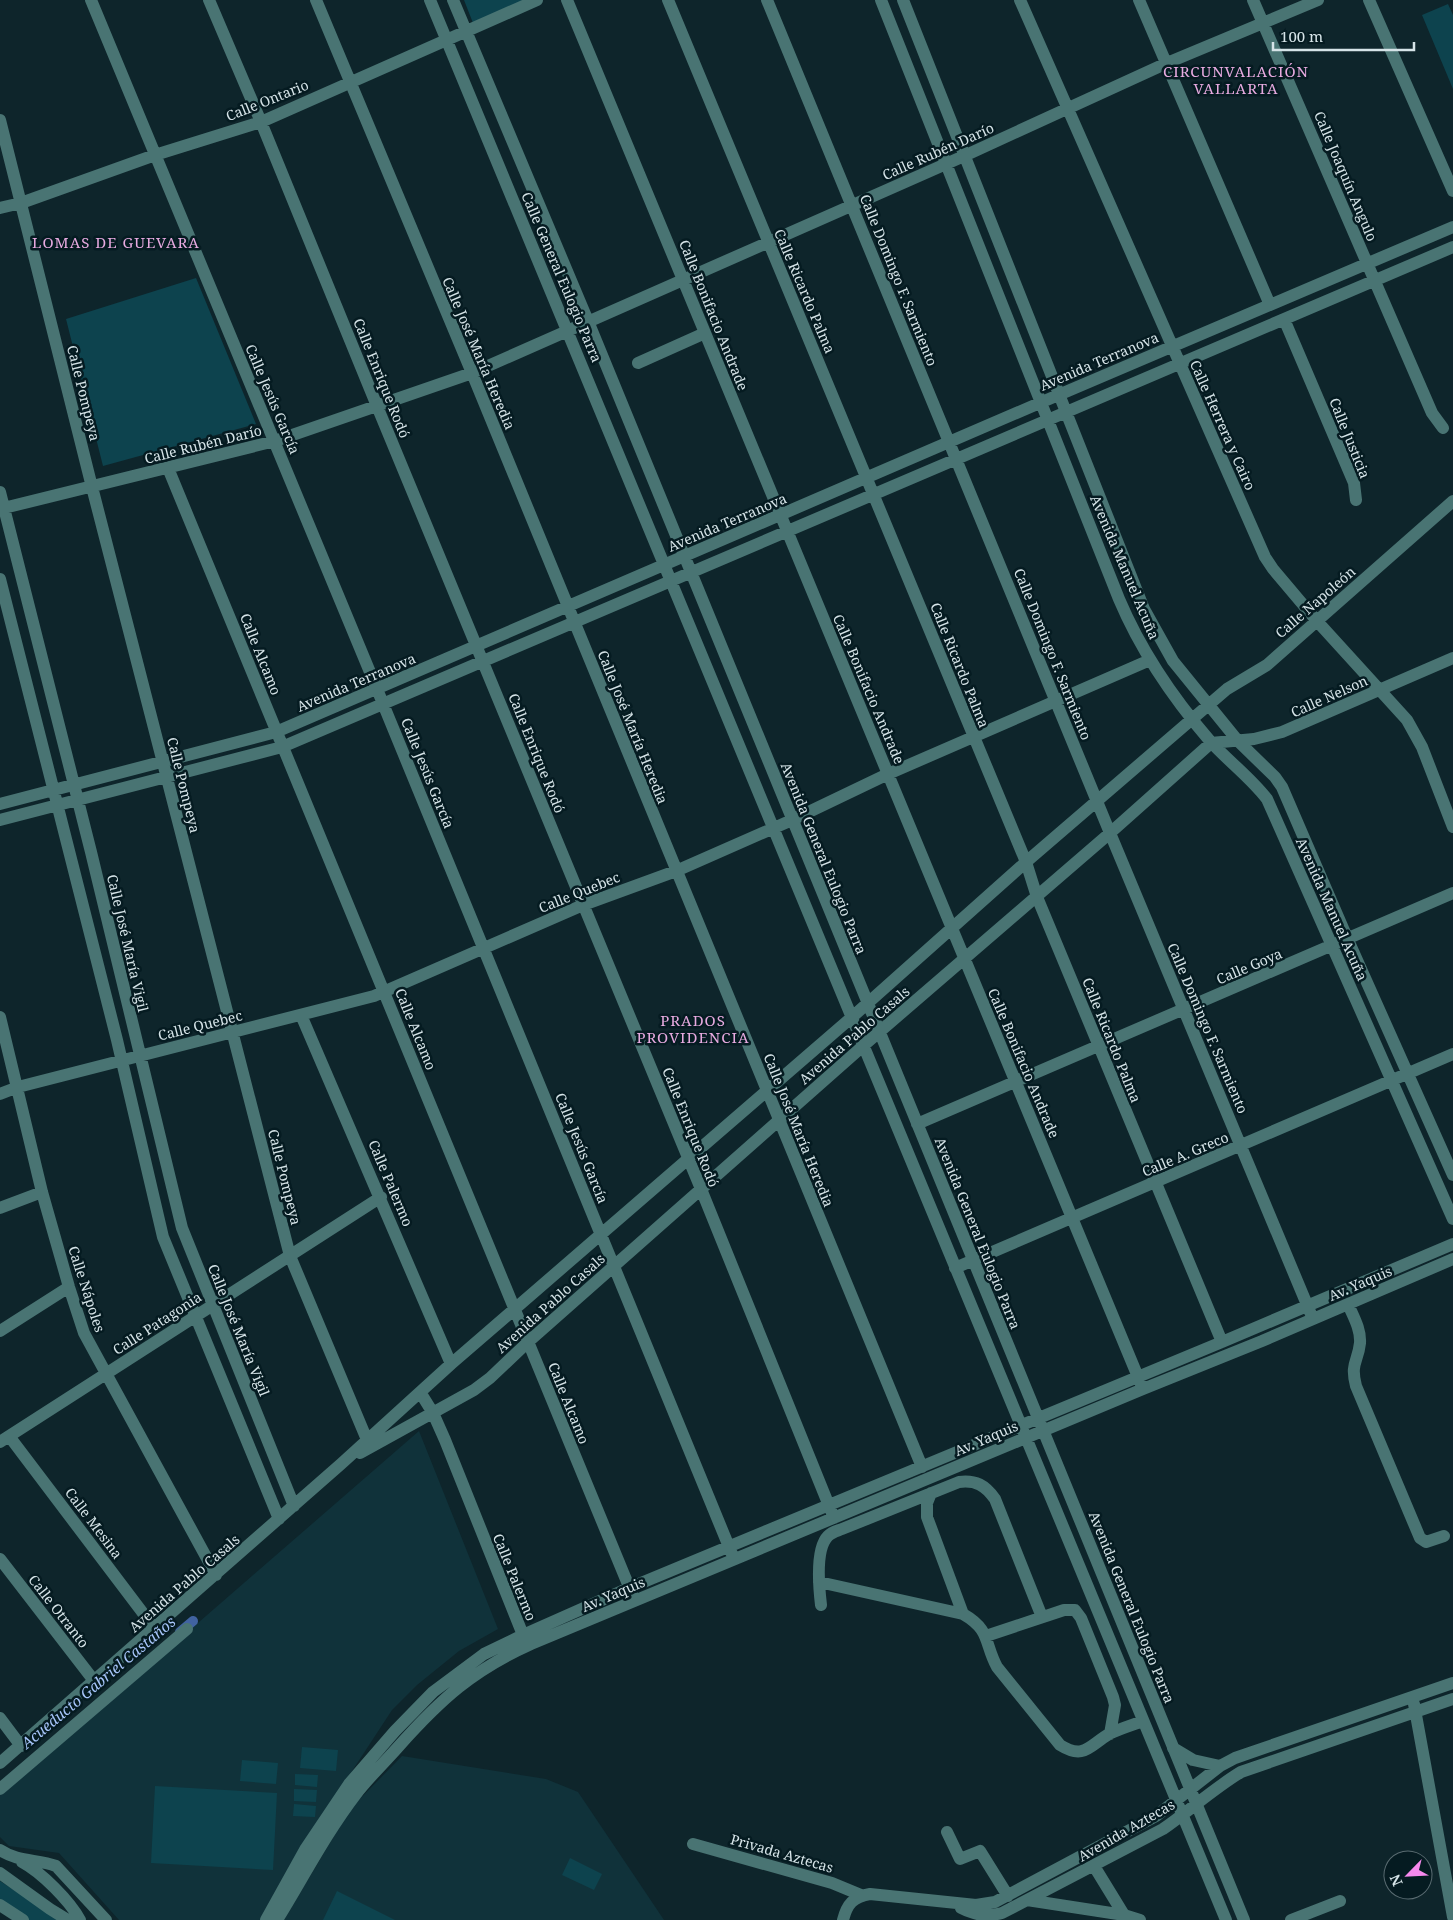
<svg xmlns="http://www.w3.org/2000/svg" width="1453" height="1920" viewBox="0 0 1453 1920" font-family="'Noto Serif',serif">
  <rect width="100%" height="100%" fill="#0e252b"/>
  <path fill="#10323a" d="M419,1431L498,1629L459,1651L417,1685L392,1710L301,1849L261,1920H119L59,1853L9,1846L0,1837V1795Z
    M402,1756L546,1779L578,1792L664,1920H284L350,1809Z"/>
  <path fill="#0d434e" d="M464,0H524L473,23Z
    M1448,4L1453,15V89L1422,15Z
    M196,278L256,424L103,466L66,319Z
    M302,1747L338,1750L336,1771L300,1768Z
    M242,1760L278,1763L276,1784L240,1781Z
    M295,1774L318,1775L317,1787L295,1785Z
    M155,1786L277,1793L273,1870L151,1863Z
    M294,1789L317,1790L316,1802L294,1801Z
    M294,1804L316,1806L315,1817L293,1816Z
    M570,1858L602,1874L594,1890L562,1875Z
    M0,1881L60,1920H26L0,1902Z
    M337,1891L395,1920H323Z"/>
  <g fill="none" stroke-linecap="round" stroke-linejoin="round">
    <path stroke="#4163a1" stroke-width="10" d="M180,1632L193,1621"/>
    <path stroke="#497473" stroke-width="12" d="M91,0L377,689L734,1559
      M209,0L261,122L377,406L701,1189L834,1518
      M316,0L472,373L922,1467
      M430,0L1226,1920
      M453,0L588,321L1244,1920
      M567,0L1143,1389
      M668,0L1026,862L1037,897L1222,1342
      M767,0L1110,833L1313,1319
      M881,0L1119,599C1141,651 1173,698 1210,741C1228,761 1250,777 1267,799L1453,1219
      M903,0L1144,609L1173,661L1238,741L1275,777L1282,787L1348,940L1453,1175
      M1020,0L1265,557L1273,569L1316,620L1407,720L1422,747L1453,827
      M1139,0L1270,305
      M1253,0L1432,413L1443,428
      M1369,0L1453,191
      M0,120L92,487L290,1256L370,1447
      M0,208L21,203L155,155L261,122L537,0
      M1284,319L1354,483L1356,500
      M638,363L705,333
      M168,468L632,1594
      M0,492L91,852L182,1228L294,1506
      M0,509L275,441L472,373L964,156L1167,63L1318,0
      M0,579L117,1040L163,1237L279,1519
      M0,804L276,732L1042,402L1453,227
      M0,820L282,747L1453,247
      M301,1015L451,1364
      M0,1017L42,1192L69,1287L84,1333L216,1575
      M0,1094L18,1087L374,996L583,905L676,871L792,820L888,774L1150,660
      M917,1124L1453,893
      M0,1208L42,1192
      M955,1268L1453,1054
      M1348,1304C1353,1316 1361,1329 1360,1343C1358,1362 1350,1363 1356,1386L1420,1538L1426,1542L1444,1536
      M0,1331L69,1287
      M420,1392L433,1413L445,1440L523,1635
      M9,1436L155,1629
      M0,1442L381,1197
      M360,1453L474,1390L490,1378L528,1342L863,1046L1110,833L1211,743L1254,739L1282,732L1453,658
      M931,1493L927,1503V1517L963,1614
      M0,1559L95,1682
      M819,1582L963,1614C991,1630 984,1643 997,1667L1060,1745C1084,1760 1089,1746 1109,1734C1119,1729 1132,1725 1143,1721
      M821,1605C819,1588 815,1549 828,1536C832,1532 837,1531 842,1529L959,1482C976,1480 985,1485 995,1499L1042,1617
      M986,1636L1064,1610H1075L1081,1618L1113,1697L1115,1705L1110,1734
      M1414,1704L1453,1917
      M0,1718L21,1746
      M1173,1748L1193,1760L1220,1766
      M0,1763L341,1464L451,1364L851,1018L1026,862L1227,689L1267,665L1453,501
      M0,1789L187,1629
      M947,1832L960,1859L980,1851L1008,1896
      M693,1844L832,1883L861,1895
      M0,1850C18,1862 37,1859 56,1866L106,1920
      M22,1862C41,1872 70,1901 80,1920
      M1094,1866L1124,1915
      M0,1873L50,1909L68,1920
      M1027,1900L1124,1915L1140,1920
      M0,1905L23,1920
      M961,1908C975,1915 986,1917 1002,1913L1163,1829C1189,1811 1213,1789 1241,1772L1453,1699
      M266,1920L306,1848L349,1784L395,1731L433,1692L484,1654L523,1635L629,1588L1222,1342L1453,1244
      M277,1920C303,1878 326,1833 356,1794C369,1777 385,1762 399,1746C441,1699 473,1670 531,1644L1143,1389L1262,1341L1453,1259
      M843,1920C847,1904 853,1897 870,1894L976,1905L995,1902L1156,1816L1220,1766L1235,1758L1453,1683
      M1291,1920L1340,1901"/>
  </g>
  <g text-anchor="middle" dominant-baseline="central" stroke-width="5" stroke-linejoin="round" paint-order="stroke">
    <g font-size="14" fill="#d6e4e8" stroke="#051b21">
      <text transform="translate(267 100) rotate(-22)">Calle Ontario</text>
      <text transform="translate(938 151) rotate(-24)">Calle Rubén Darío</text>
      <text transform="translate(1346 176) rotate(67)">Calle Joaquín Angulo</text>
      <text transform="translate(562 277) rotate(67)">Calle General Eulogio Parra</text>
      <text transform="translate(899 280) rotate(68)">Calle Domingo F. Sarmiento</text>
      <text transform="translate(805 291) rotate(67)">Calle Ricardo Palma</text>
      <text transform="translate(714 315) rotate(68)">Calle Bonifacio Andrade</text>
      <text transform="translate(479 353) rotate(67)">Calle José María Heredia</text>
      <text transform="translate(1099 361) rotate(-23)">Avenida Terranova</text>
      <text transform="translate(382 378) rotate(68)">Calle Enrique Rodó</text>
      <text transform="translate(84 393) rotate(76)">Calle Pompeya</text>
      <text transform="translate(273 399) rotate(67)">Calle Jesús García</text>
      <text transform="translate(1223 425) rotate(66)">Calle Herrera y Cairo</text>
      <text transform="translate(1350 438) rotate(68)">Calle Justicia</text>
      <text transform="translate(203 444) rotate(-14)">Calle Rubén Darío</text>
      <text transform="translate(727 522) rotate(-23)">Avenida Terranova</text>
      <text transform="translate(1125 567) rotate(67)">Avenida Manuel Acuña</text>
      <text transform="translate(1315 602) rotate(-41)">Calle Napoleón</text>
      <text transform="translate(261 654) rotate(68)">Calle Alcamo</text>
      <text transform="translate(1053 654) rotate(68)">Calle Domingo F. Sarmiento</text>
      <text transform="translate(960 665) rotate(68)">Calle Ricardo Palma</text>
      <text transform="translate(356 682) rotate(-23)">Avenida Terranova</text>
      <text transform="translate(869 689) rotate(67)">Calle Bonifacio Andrade</text>
      <text transform="translate(1329 696) rotate(-24)">Calle Nelson</text>
      <text transform="translate(633 727) rotate(68)">Calle José María Heredia</text>
      <text transform="translate(537 753) rotate(68)">Calle Enrique Rodó</text>
      <text transform="translate(428 773) rotate(68)">Calle Jesús García</text>
      <text transform="translate(184 785) rotate(76)">Calle Pompeya</text>
      <text transform="translate(824 858) rotate(68)">Avenida General Eulogio Parra</text>
      <text transform="translate(579 892) rotate(-22)">Calle Quebec</text>
      <text transform="translate(1332 909) rotate(66)">Avenida Manuel Acuña</text>
      <text transform="translate(128 943) rotate(77)">Calle José María Vigil</text>
      <text transform="translate(1249 966) rotate(-23)">Calle Goya</text>
      <text transform="translate(200 1025) rotate(-14)">Calle Quebec</text>
      <text transform="translate(1208 1028) rotate(67)">Calle Domingo F. Sarmiento</text>
      <text transform="translate(416 1029) rotate(68)">Calle Alcamo</text>
      <text transform="translate(854 1035) rotate(-41)">Avenida Pablo Casals</text>
      <text transform="translate(1112 1040) rotate(68)">Calle Ricardo Palma</text>
      <text transform="translate(1024 1063) rotate(67)">Calle Bonifacio Andrade</text>
      <text transform="translate(691 1127) rotate(68)">Calle Enrique Rodó</text>
      <text transform="translate(799 1130) rotate(68)">Calle José María Heredia</text>
      <text transform="translate(582 1148) rotate(68)">Calle Jesús García</text>
      <text transform="translate(1185 1154) rotate(-23)">Calle A. Greco</text>
      <text transform="translate(285 1177) rotate(76)">Calle Pompeya</text>
      <text transform="translate(391 1183) rotate(67)">Calle Palermo</text>
      <text transform="translate(978 1233) rotate(68)">Avenida General Eulogio Parra</text>
      <text transform="translate(1360 1283) rotate(-23)">Av. Yaquis</text>
      <text transform="translate(87 1289) rotate(72)">Calle Nápoles</text>
      <text transform="translate(550 1303) rotate(-42)">Avenida Pablo Casals</text>
      <text transform="translate(157 1323) rotate(-33)">Calle Patagonia</text>
      <text transform="translate(239 1330) rotate(68)">Calle José María Vigil</text>
      <text transform="translate(569 1403) rotate(68)">Calle Alcamo</text>
      <text transform="translate(986 1438) rotate(-23)">Av. Yaquis</text>
      <text transform="translate(94 1523) rotate(53)">Calle Mesina</text>
      <text transform="translate(515 1577) rotate(68)">Calle Palermo</text>
      <text transform="translate(184 1583) rotate(-41)">Avenida Pablo Casals</text>
      <text transform="translate(613 1594) rotate(-23)">Av. Yaquis</text>
      <text transform="translate(1132 1607) rotate(68)">Avenida General Eulogio Parra</text>
      <text transform="translate(59 1611) rotate(52)">Calle Otranto</text>
      <text transform="translate(1126 1830) rotate(-30)">Avenida Aztecas</text>
      <text transform="translate(782 1853) rotate(16)">Privada Aztecas</text>
    </g>
    <g font-size="15" letter-spacing="1" fill="#e7aae0" stroke="#051b21">
      <text x="1236" y="71">CIRCUNVALACIÓN<tspan x="1236" dy="17">VALLARTA</tspan></text>
      <text x="116" y="242">LOMAS DE GUEVARA</text>
      <text x="693" y="1020">PRADOS<tspan x="693" dy="17">PROVIDENCIA</tspan></text>
    </g>
    <g font-size="15" font-style="italic" fill="#a7c5fa" stroke="#051b21">
      <text transform="translate(98 1682) rotate(-40)">Acueducto Gabriel Castaños</text>
    </g>
  </g>
  <g transform="translate(1408 1875) rotate(246)"><circle r="24" fill="#051b21" stroke="#596b71"/>
  <path d="M0-4L9 19L0 12L-9 19Z" fill="#f689ed"/>
  <text y="-8" font-size="14" font-weight="bold" text-anchor="middle" fill="#d6e4e8">N</text>
  </g>
  <path d="M1273 42v8h141v-8" fill="none" stroke="#d6e4e8" stroke-width="2.5"/>
  <text x="1280" y="42" font-size="15" fill="#d6e4e8" stroke="#051b21" stroke-width="4" paint-order="stroke">100 m</text>
</svg>
